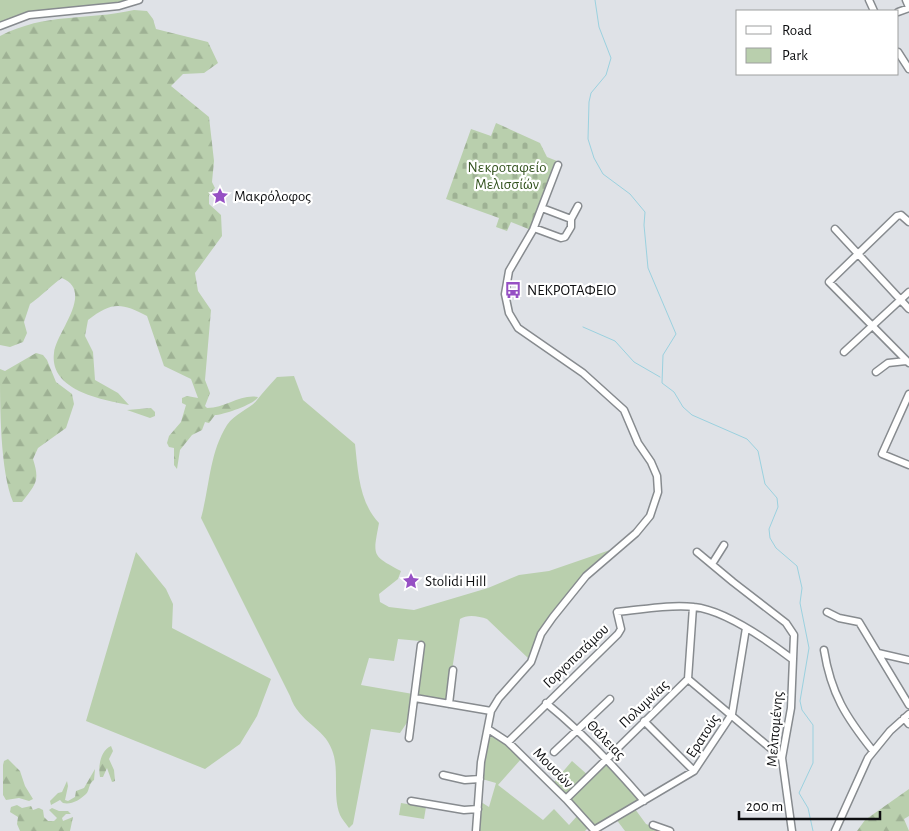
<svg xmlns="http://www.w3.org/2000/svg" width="909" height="831" viewBox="0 0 909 831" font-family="'Alegreya Sans',sans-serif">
  <defs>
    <pattern id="forest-firs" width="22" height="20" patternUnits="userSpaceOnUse" patternTransform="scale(1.25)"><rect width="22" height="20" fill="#b9cfad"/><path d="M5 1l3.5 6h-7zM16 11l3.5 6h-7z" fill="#9eb194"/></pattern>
    <pattern id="cemetery-stones" width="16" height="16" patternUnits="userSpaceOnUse" patternTransform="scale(1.25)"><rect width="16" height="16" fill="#b9cfad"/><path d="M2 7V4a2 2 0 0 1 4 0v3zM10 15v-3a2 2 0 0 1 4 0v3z" fill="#9eb194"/></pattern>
  </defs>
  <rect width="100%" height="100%" fill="#dfe2e7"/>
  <path fill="#b9cfad" d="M0,0H135L128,3L76,9L0,24Z
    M294,376L303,400L355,444C358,471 359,502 379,523C373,556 371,555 401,571L398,579L379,594L380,602L389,607L414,610L488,588L519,575L549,571L610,550L577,582L548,619L528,658L487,619C479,616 467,614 460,619L447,702L418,697L423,645L420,641L398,639L394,661L369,658L361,685L413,694L408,721L400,733L371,729L353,824L349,828C346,824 342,819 340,815C332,795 340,770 332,750C324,727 299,723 290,696L201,518C210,486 209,454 227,425C235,413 250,409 257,400C263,392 270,385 277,377Z
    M136,552L166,589L173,604L172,628L271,679L257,716L240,744L205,769L86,721Z
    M493,735L498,736L522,758L498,785L543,820L554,809L569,825L578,815L589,827L585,831H478L481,802L489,807L496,783L482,779C483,765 482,744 493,735Z
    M572,761L589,776L603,761L641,799L594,827L554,782Z
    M401,803L426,807L424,819L399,815Z
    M635,809L646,824L665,831H625L616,819Z"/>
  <path fill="url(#forest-firs)" d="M134,10L147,11L153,19L156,29L208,42L218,63L204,73L183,74L171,86L209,117L214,161L212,182L215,188L209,195V204L221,215L222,236L195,273L198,291L211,310L205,380L210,393L205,406L207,408C226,408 240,394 258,397C255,404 223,415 215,415L209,423L205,422L202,430L192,435L180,450L177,469L174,465V448L169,447L167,443L169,436L181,422L186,405L182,403V398L187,396L198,398L191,379L164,366L147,316C121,302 111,302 88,320L85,336L93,352L95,380L118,393L129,405C103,400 49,391 54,353C56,332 95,292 62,278C51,285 42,296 30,304L24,322L27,333L23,342L10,347L0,345V36C47,12 85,21 134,10Z
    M36,353L43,355L47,360L56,382L72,394L74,404L66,428L38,448L33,459C40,481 36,484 22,502H13C0,471 0,405 0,369L5,371Z
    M151,408L155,412V416L150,418L127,410Z
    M111,746L113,751L109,759L114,770L115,781L112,782L107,768L103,777H100C98,767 100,751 111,746Z
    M8,759L20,771L25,786L33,799L29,801L19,798L6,800L3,795V765L4,761Z
    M95,769L94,780C88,784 90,790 86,794C80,800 71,805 63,803L60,800L51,805L50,801L58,793L62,792L67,781L68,786L65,800L68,801L75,797L76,791L84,788Z
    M909,789V816L904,819L909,831H857L865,820Z
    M17,805L22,808L31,806L33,810L39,808L43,810L44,817L48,821H54L57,818L49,810L52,808L59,811H68L71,814H66L62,818L63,821L73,817L70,831H20L17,824L18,817L10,812L11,807Z"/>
  <path fill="url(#cemetery-stones)" d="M496,123L540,143L547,157L557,161L531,230L511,222L507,231L496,227L499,218L446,199L471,129L491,136Z"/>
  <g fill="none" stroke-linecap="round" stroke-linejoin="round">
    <path stroke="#9bd1df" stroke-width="1" d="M595,0L599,27L611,58L606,75L591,93L589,102L588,139L594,158L603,174L630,194L645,212L644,225L648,268L676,334L663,355L662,383L674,392L683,407L692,415L747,439L758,451L765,484L777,498L778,507L769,529L770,538L776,548L797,566L802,588L800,603L809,648L800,701L802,710L813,725V763L799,793L808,808L813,831
      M583,327L615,341L634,362L660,377"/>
    <g stroke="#878b8f" stroke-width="9">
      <path id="minor" d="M869,0L874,11
        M906,0L909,7
        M898,12L909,8
        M0,26L29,15L119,6L139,0
        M898,52L909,69
        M571,219L578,206
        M909,222L901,215L897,216L829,282L909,363
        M534,228L561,238L565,237L571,227V219L542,208
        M835,229L909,309
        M844,352L909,292
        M876,372L888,363L906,361
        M909,394L882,454L909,465
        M697,552L733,582L786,623L794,635L791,708L782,758L792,831
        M712,564L724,545
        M827,612L839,618L859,622L909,705
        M824,650C831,694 846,717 873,751
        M878,653L909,660
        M688,679L782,758
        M415,698L491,711
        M546,703C582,732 613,765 644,801
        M449,704L453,670
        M904,718L909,724
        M644,721L694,771
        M488,729L508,742L566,799L595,831
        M409,738L421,645
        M508,742L618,634L621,629L617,612C641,610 669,604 694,607C725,610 767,640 792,659
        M554,752L610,699
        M443,775L465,780L480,779
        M566,799L688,679L693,607
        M411,801L464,810L478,809
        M653,825L670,831
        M594,830L694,771L732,714L746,628
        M476,831L481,762L491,711L499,698L531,662L541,634L553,617L586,576L636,533L650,516L658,492L657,476L651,462L638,443L624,410L583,373L518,328L509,313L505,294L509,271L533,230L558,165
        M835,831L868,758L890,731L909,714"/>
    </g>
    <use href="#minor" stroke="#fff" stroke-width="6"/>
  </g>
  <defs>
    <g id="sight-bare" transform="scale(1.35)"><path d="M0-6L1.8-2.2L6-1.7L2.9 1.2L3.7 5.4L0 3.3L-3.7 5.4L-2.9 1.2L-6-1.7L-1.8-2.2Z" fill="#9650c4" stroke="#fff" stroke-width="2.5" paint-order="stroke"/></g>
    <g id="bus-bare" transform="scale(1.35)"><path d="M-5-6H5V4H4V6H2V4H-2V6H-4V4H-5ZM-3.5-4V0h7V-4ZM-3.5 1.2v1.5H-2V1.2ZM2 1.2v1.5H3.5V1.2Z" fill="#9650c4" stroke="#fff" stroke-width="2.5" paint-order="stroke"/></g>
  </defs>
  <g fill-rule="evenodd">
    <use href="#sight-bare" x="220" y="196"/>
    <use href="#bus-bare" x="513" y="290"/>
    <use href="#sight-bare" x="411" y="581"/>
  </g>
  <g text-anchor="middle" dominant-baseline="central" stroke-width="4.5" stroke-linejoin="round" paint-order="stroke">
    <g font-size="15" fill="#32521d" stroke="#fff">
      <text x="507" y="167">Νεκροταφείο<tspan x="507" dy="17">Μελισσίών</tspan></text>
    </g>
    <g font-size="15" fill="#0d0e10" stroke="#fff" text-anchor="start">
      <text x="234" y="196">Μακρόλοφος</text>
      <text x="527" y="290">ΝΕΚΡΟΤΑΦΕΙΟ</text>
      <text x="425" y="581">Stolidi Hill</text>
    </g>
    <g font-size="15" fill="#0d0e10" stroke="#fff">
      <text transform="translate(576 656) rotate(-44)">Γοργοποτάμου</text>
      <text transform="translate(644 704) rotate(-44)">Πολυμνίας</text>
      <text transform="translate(775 729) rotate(-85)">Μελπομένης</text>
      <text transform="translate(703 736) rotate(-57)">Ερατούς</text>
      <text transform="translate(606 740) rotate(46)">Θάλειας</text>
      <text transform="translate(553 768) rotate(45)">Μουσών</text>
    </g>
  </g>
  <rect x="736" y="10" width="162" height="65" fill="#ffffff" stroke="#9e9f9f"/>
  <rect x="746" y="26" width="25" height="8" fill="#ffffff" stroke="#9e9f9f"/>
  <text x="782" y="35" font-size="15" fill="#0d0e10">Road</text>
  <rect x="746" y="48" width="25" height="15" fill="#b9cfad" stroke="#9e9f9f"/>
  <text x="782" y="60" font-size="15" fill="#0d0e10">Park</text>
  <path d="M739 811v8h141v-8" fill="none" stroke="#0d0e10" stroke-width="2.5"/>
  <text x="746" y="811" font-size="15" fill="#0d0e10" stroke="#ffffff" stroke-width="4" paint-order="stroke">200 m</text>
</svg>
